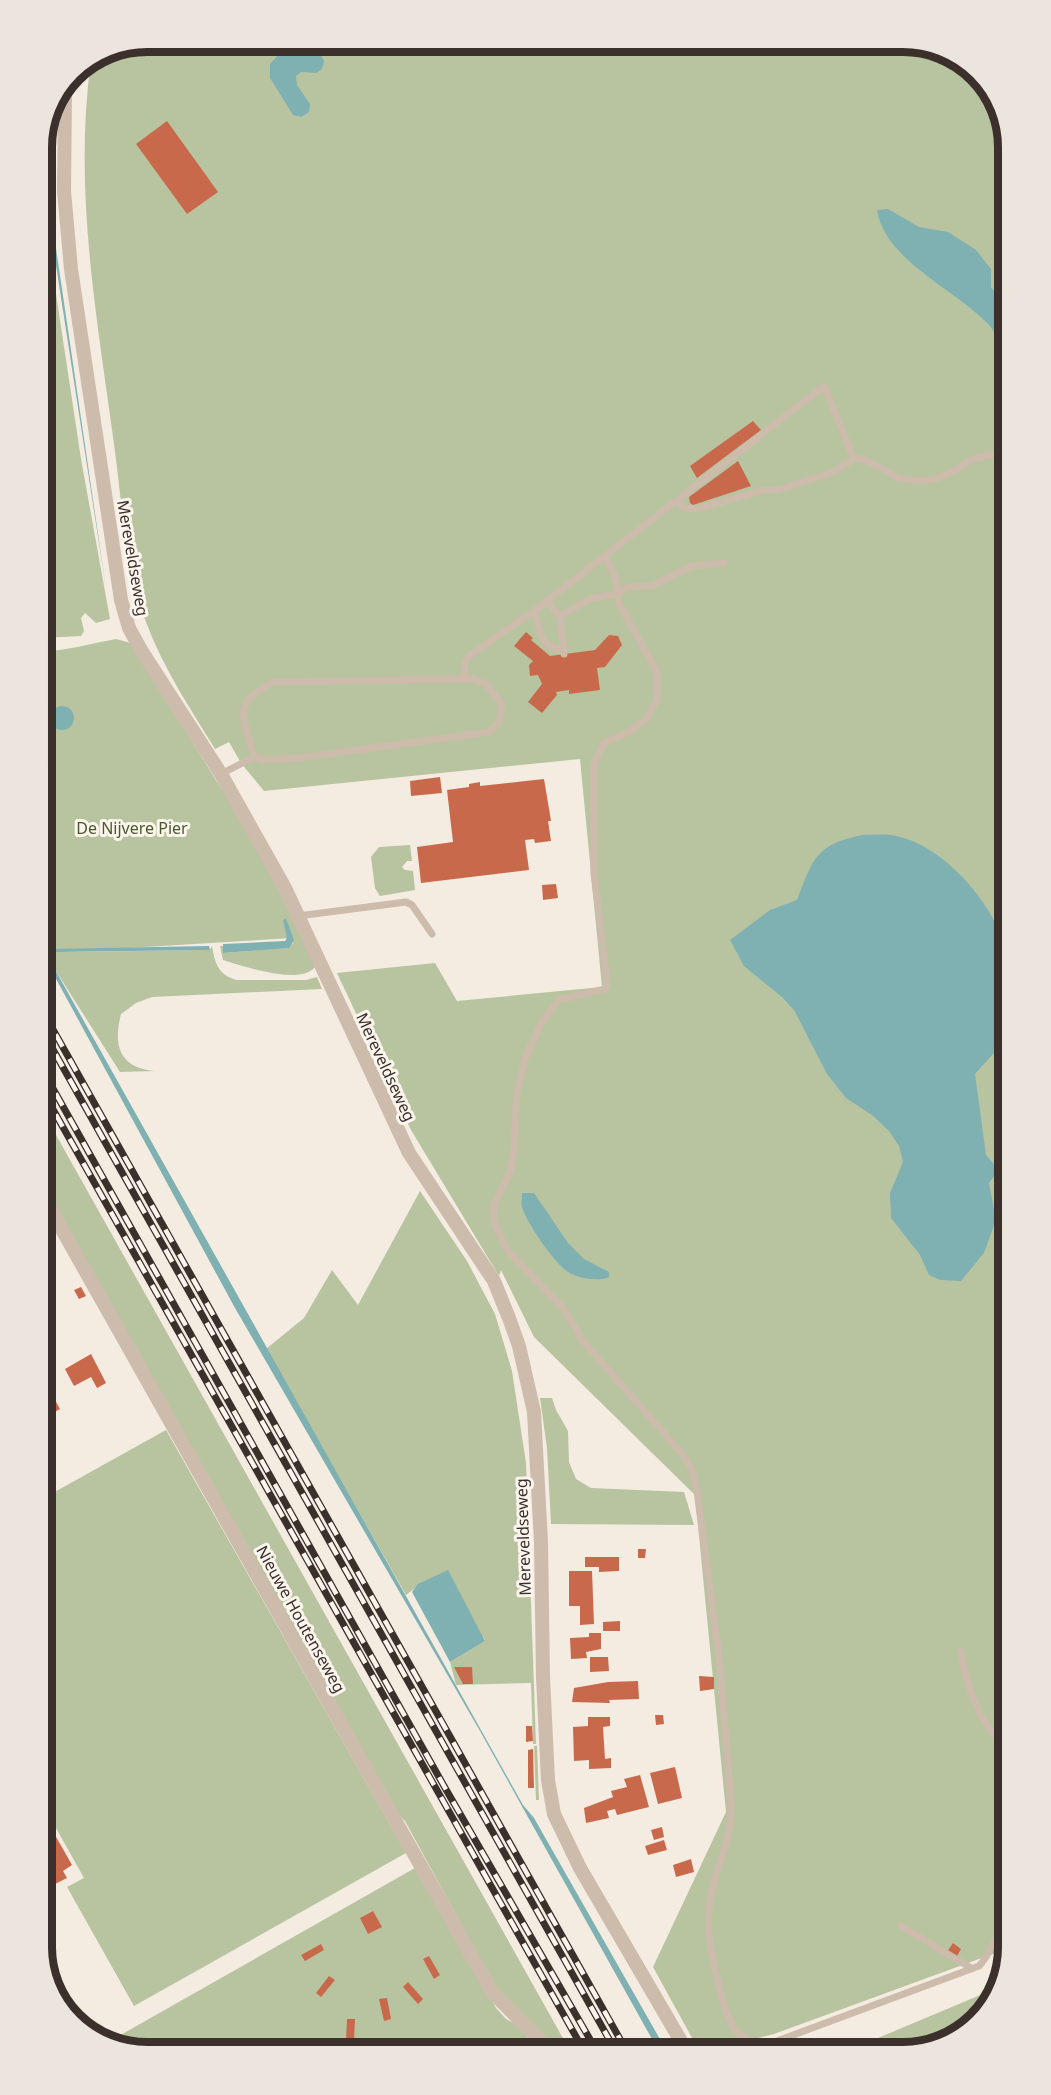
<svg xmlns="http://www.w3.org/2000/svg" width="1051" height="2095" viewBox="0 0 1051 2095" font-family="'Noto Sans',sans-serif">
  <rect width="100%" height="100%" fill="#f4ebe1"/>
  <path fill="#b8c4a0" d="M911,42L968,64L1001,107L1009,147V1948L774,2034L743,2042L750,2047H697L653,1967L726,1812L695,1495L534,1337L501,1270L499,1276L411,1130L337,973L435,963L457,1001L602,987L580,759L264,791L241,763L229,742L215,749C190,708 163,668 146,622C125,567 122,502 114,444C97,318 73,188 91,61L107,50Z
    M42,201L81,459L110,619L96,623L85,613L81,618L84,631L81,636L42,638Z
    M116,639L131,643L273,872L315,967C300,986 243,966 223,960L220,946H223L224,953L287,948L293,943V938L63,952L210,950L212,946C215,964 218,974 236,980H306L317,977L322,989L152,997L136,1003L121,1014C113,1045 119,1068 155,1071L120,1072L42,949V652C69,650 89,644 116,639Z
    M410,845L412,861H407L402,867L405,870L413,871L415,890L380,896L375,888L371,857L379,847Z
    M42,1110L569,2049H551L498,1992L405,1821L396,1812L81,1252L42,1182Z
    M420,1191L467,1261L495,1314L512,1371L526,1463L536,1744H533L531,1683L456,1685L450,1662L485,1641L484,1638L415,1588L406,1595L266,1349L304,1318L332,1270L358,1305Z
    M540,1398H552L556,1410L568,1431L569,1462L576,1479L591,1488L684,1492L694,1525L551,1524L547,1448Z
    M166,1430L406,1853L134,2006L67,1887L84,1878L42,1803V1499Z
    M534,1746H537L539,1800H536Z
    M415,1868L496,2008L506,2019L520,2026L535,2049L141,2053L110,2041Z
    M997,1988L991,2007L944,2045L859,2046Z"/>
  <path fill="#7fb0b2" d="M281,48H317L324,61L322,69L316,73L301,72L296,76L297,85L310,104L309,112L301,117L293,115L270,78V64L279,54Z
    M42,153L106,588L42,175Z
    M888,209L919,227L948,232L976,250L991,269V287L1000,298H1009V416C984,402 1010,350 990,326C957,290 885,261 877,210Z
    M50 718a12 12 0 1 1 24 0a12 12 0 1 1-24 0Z
    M862,835C871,835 881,834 890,835C934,840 979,888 997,926L1009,930V1048L993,1054L975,1074L986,1155L999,1170L989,1183L996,1220L984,1253L961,1281L940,1280L929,1275L920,1255L891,1218L890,1193L903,1162L899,1146L889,1131L872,1115L846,1098L827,1074L794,1010L783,998L744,966L730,940L770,910L797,900C814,858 815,845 862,835Z
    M286,919L294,940L289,948L223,953V944L285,941L287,938L283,920Z
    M42,941L50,949L209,946L210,950L51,952L48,957L523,1805L534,1818L665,2048H657L480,1731L235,1308L42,953Z
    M522,1193H534L568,1243L584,1259L609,1272V1277C599,1282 577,1278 568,1272C555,1264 526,1222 522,1207C521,1203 522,1197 522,1193Z
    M448,1570L485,1641L450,1662L412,1592L418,1584Z"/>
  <path fill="#c8694b" d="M167,121L218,192L187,214L136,144Z
    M753,421L761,430L697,478L690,466Z
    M738,461L751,486L693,505L690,503L689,497Z
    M526,632L533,638L531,640L550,656L595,650L609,635L618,636L622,645L605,667L597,668L600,690L569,694V690L556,692L557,695L542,713L528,702L542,684L538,675L530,676L529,665L533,661L514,646Z
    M42,761L49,765L45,773L42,771Z
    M440,777L442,793L411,796L410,781Z
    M544,779L551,821H548L551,841L535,843L534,839L525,840L529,870L421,883L417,847L453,842L447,790L469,787V784L480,782V786Z
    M556,884L558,898L543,900L542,885Z
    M81,1287L86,1296L79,1299L74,1290Z
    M91,1354L106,1383L97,1388L91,1377L74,1386L65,1369Z
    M42,1377L60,1409L42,1419Z
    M638,1549H646L645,1558H638Z
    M585,1557H619V1571L599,1572V1567H585Z
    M569,1571H592L594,1624L580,1625V1606H569Z
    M620,1621V1631H603V1622Z
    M589,1633H601V1649L586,1652L587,1658L571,1659L570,1638L589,1637Z
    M590,1657H608L609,1671L590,1672Z
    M454,1667H472L473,1684H463Z
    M699,1676L714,1677V1689L700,1691Z
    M638,1681L639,1699L609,1700L610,1703L572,1702L574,1688L608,1682Z
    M655,1715H663L664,1724L656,1725Z
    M588,1717H610V1726L603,1727L605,1759L611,1758V1768L589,1769V1760L574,1761L573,1727L588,1726Z
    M526,1726H532L533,1741L526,1742Z
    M533,1749L534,1788H528V1750Z
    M675,1767L682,1798L658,1804L650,1773Z
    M640,1775L649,1807L617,1815L615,1809L607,1811L609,1818L586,1823L584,1808L613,1797L611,1791L627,1787L624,1779Z
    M42,1812L72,1865L63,1871L67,1878L55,1884L51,1877L42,1882Z
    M662,1827L664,1837L654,1840L651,1830Z
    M664,1840L667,1850L648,1855L645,1846Z
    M691,1859L694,1872L676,1877L673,1865Z
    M373,1911L382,1927L368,1934L360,1918Z
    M953,1943L961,1949L956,1958L947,1952Z
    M321,1944L324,1950L305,1961L301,1955Z
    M429,1956L440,1975L434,1979L423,1959Z
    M329,1976L335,1980L321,1997L316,1993Z
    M408,1982L423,1999L418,2004L403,1987Z
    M387,1998L391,2019L384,2021L379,1999Z
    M347,2019H355L354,2041H346Z"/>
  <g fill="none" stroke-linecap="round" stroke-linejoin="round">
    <path stroke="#cdbbac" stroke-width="7" d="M676,501L685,508L697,509L764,490H778L831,473L854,459H864L899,478L918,481L935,479L955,471L972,459L1009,451
      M605,556L616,579L619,604L657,672V700L646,719L629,732L604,743L594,764V873L607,983L605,989L559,1000L543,1020L526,1056L517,1092L514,1149L511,1170L494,1205L493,1220L507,1250L564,1309L582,1340L680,1451L691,1467L697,1491L720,1665L731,1802C733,1835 718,1863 711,1895C704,1931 713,1964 722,1998C731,2028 736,2041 769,2044L979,1966C992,1953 995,1934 1009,1922
      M546,601L560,616L564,654
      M535,610C539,629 540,649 564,650
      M560,616L590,599L617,594L628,587L652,586L692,566L724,563
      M464,679L465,663L469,656L538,608L824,386L854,459
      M221,774L254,757L263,760L299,758L489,732L499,723L502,704L486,684L473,679L273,682C230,706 244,715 254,757
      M298,916L406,902L412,905L432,934
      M961,1652C967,1687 979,1727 1009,1748
      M901,1926L971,1968"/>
    <path stroke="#cdbbac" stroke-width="14" d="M65,91L64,191L71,269L121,600L129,628L141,650L221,774L285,888L409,1153L494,1281L509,1318L519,1346L534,1412L541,1542L543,1677L548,1780L554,1814L580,1868L685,2048
      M42,1194L492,1992L541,2041L545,2049"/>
    <g stroke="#3b302b" stroke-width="7">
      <path id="rail" d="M42,1010L625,2048
        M42,1030L614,2048
        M42,1069L444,1786L595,2048
        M42,1090L583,2049"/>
    </g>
    <use href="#rail" stroke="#fbf5ee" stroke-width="4.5" stroke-dasharray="14" stroke-linecap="butt"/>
  </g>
  <g text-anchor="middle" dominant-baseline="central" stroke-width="6" stroke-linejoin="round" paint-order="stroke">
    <g font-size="16" fill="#3b302b" stroke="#fbf5ee">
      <text transform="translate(133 558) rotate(80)">Mereveldseweg</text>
      <text transform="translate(386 1067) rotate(65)">Mereveldseweg</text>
      <text transform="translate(523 1537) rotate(-92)">Mereveldseweg</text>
      <text transform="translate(301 1619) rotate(61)">Nieuwe Houtenseweg</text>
    </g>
    <g font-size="16" fill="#4a5a2e" stroke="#fbf5ee">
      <text x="132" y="828">De Nijvere Pier</text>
    </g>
  </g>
  <path d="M0 0H1051V2095H0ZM147 52H903A95 95 0 0 1 998 147V1947A95 95 0 0 1 903 2042H147A95 95 0 0 1 52 1947V147A95 95 0 0 1 147 52Z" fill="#ece5de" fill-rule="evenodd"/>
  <path fill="none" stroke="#3b302b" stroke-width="8" d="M147 52H903A95 95 0 0 1 998 147V1947A95 95 0 0 1 903 2042H147A95 95 0 0 1 52 1947V147A95 95 0 0 1 147 52Z"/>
</svg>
